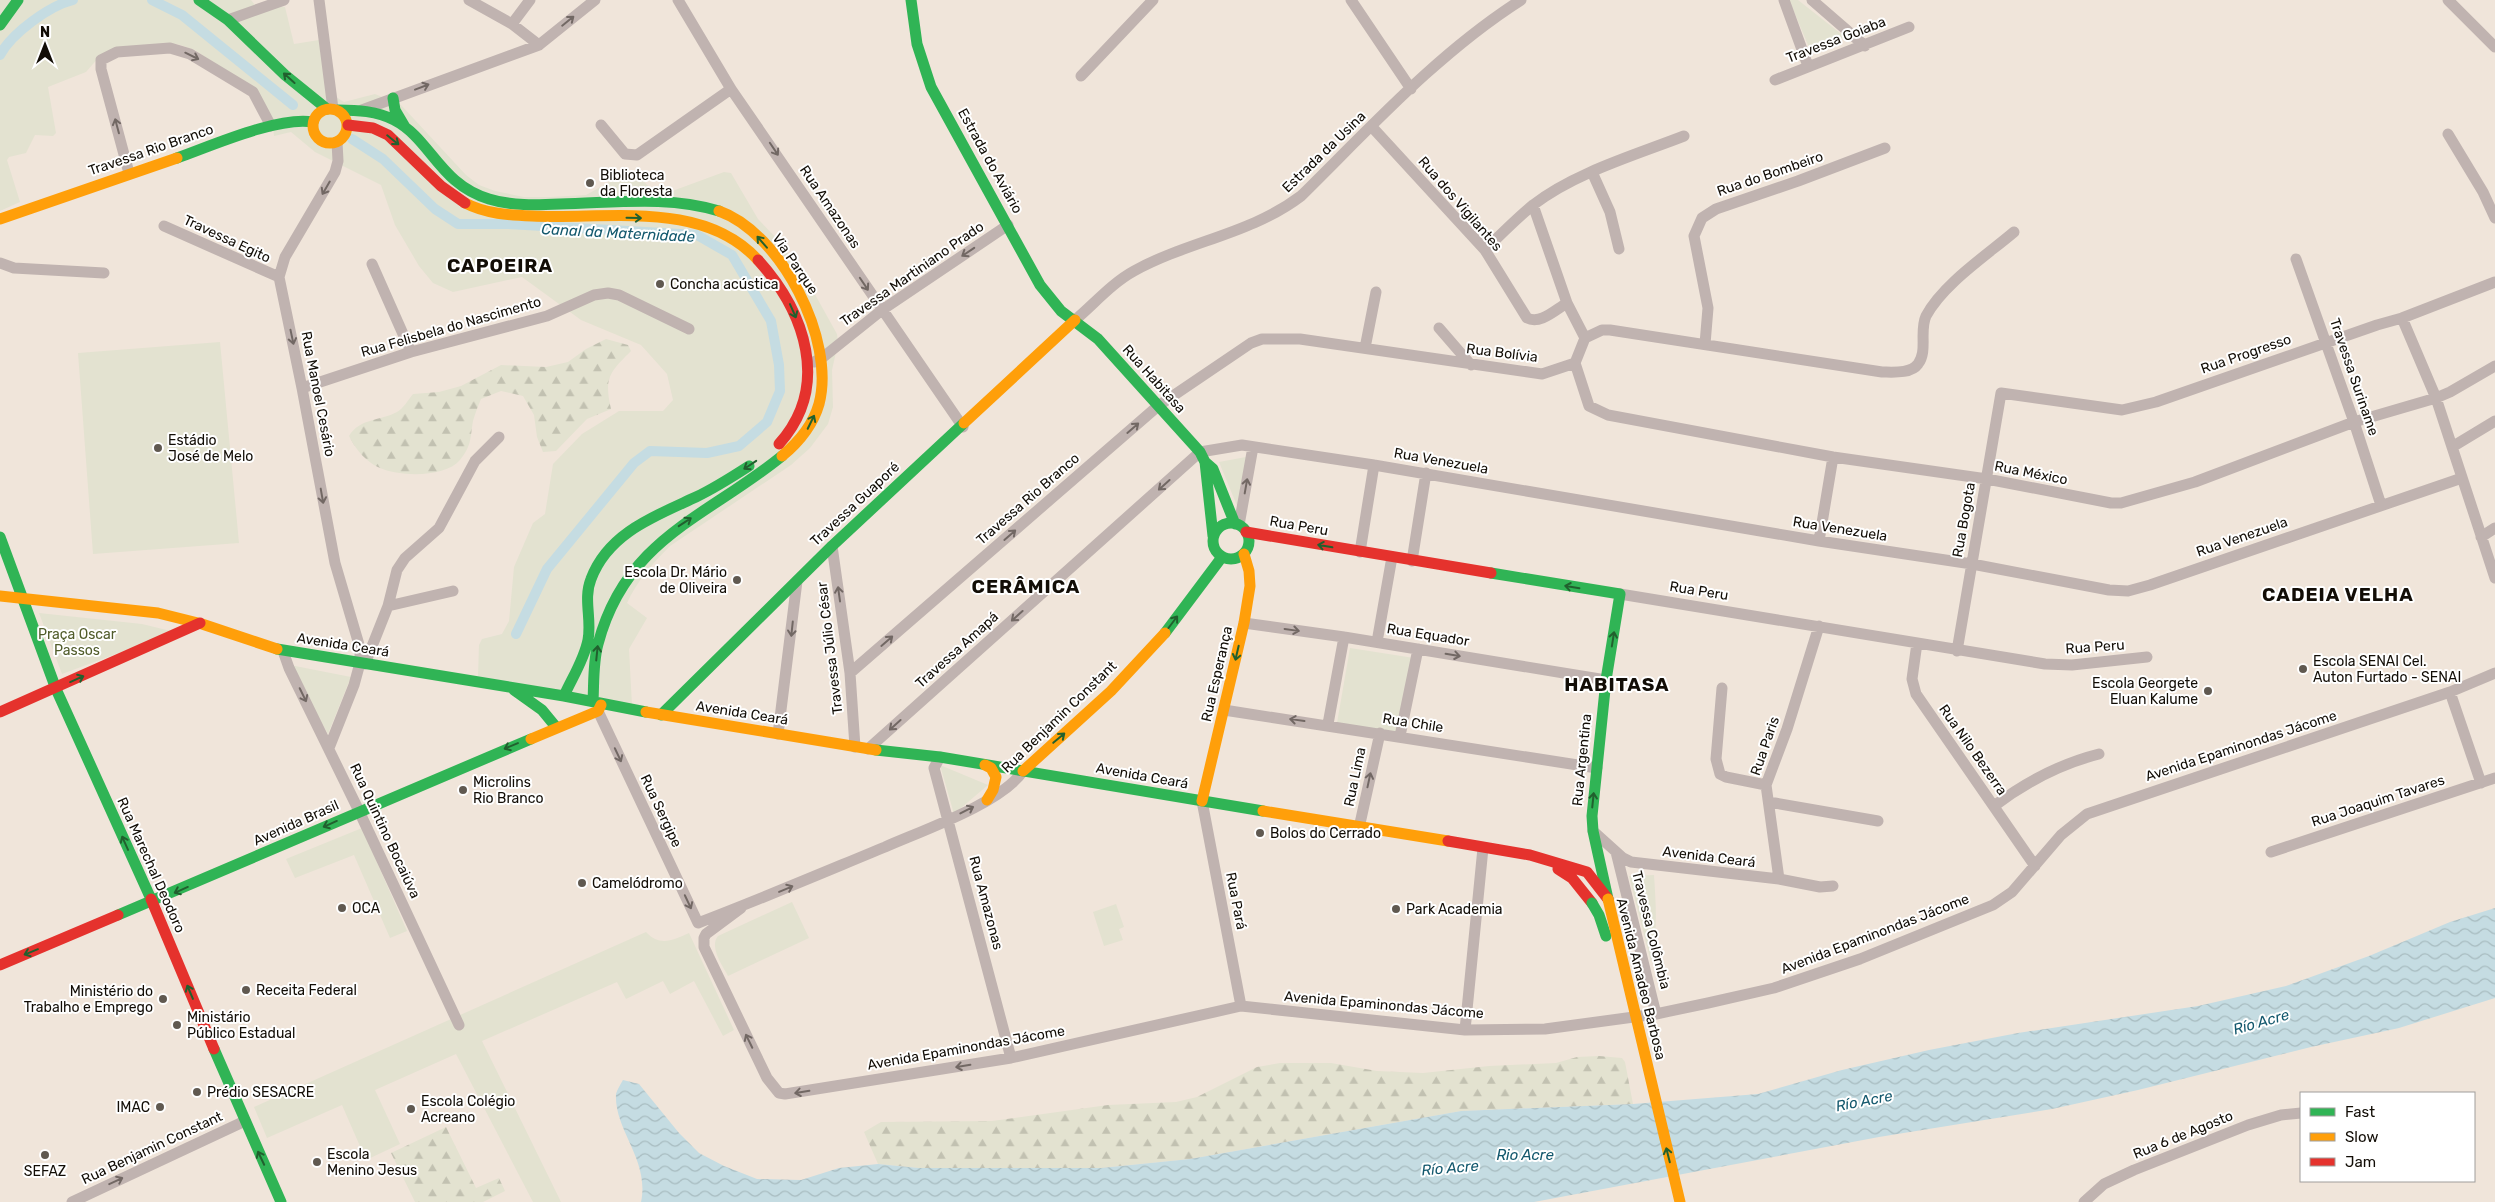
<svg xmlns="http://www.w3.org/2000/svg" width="2495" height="1202" viewBox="0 0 2495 1202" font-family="Rubik,sans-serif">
  <defs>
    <pattern id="forest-firs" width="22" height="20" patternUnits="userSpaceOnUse" patternTransform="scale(1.25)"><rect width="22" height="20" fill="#e3e2d0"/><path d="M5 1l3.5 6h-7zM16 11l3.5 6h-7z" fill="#c2c1b1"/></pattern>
    <pattern id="water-waves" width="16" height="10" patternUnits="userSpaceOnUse" patternTransform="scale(1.25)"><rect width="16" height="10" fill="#c5dce2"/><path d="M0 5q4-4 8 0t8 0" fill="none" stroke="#a8bcc0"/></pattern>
  </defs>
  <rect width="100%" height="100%" fill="#f0e5da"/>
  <path fill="url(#forest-firs)" d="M606,339L628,345L631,351C609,373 604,378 611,409L587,419L556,451L543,452L537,437L534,415L523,396L501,391L481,399C478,406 475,414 473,421C470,438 472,445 460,460C444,479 393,477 374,465C362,457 355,448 349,436C360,418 380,421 397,412C403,409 408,400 413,394L439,392L461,386L501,365L546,367L568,362L586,349Z
    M1599,1056L1622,1058L1625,1062L1633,1104L1461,1111L1190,1159L1101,1168H919L878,1164L864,1132L881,1122L992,1121L1108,1105L1176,1102L1197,1097L1257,1067L1280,1063H1331L1377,1071L1423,1073L1489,1066L1556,1063L1577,1057Z
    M446,1127L476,1188L499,1178L505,1191L483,1202H415L391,1153Z"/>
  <path fill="#e3e2d0" d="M0,0H251L255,5L260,3L285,7L294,44L319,40L328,92L344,102L375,94L401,105L466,175L479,185L495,191L524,197H550L586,195L631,170L656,193H667L724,172L731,173L758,219L780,242L807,280L837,334L838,343L832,370L833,407L828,424L810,448L791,465L670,546C653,563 637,581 627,603L647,618L629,649L632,706L478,676L479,645L482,639L502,634L509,621L514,567L533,523L545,514L553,464L582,434L619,411H663L673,400L667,374L641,345L581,320L522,277L453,292L433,283L419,266L395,225L381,185L315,152L291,132L274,136L272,120L255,91L195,50L177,44H160L100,56L86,72L48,87L56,133L53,136L35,135L26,153L9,157L7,160L20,202L0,211Z
    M1789,0H1798L1845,37L1811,52Z
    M220,342L239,543L93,554L78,353Z
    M1246,457L1240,513L1219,462Z
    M39,613L142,624L175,632L62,674Z
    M1350,648L1414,658L1399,733L1337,723Z
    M290,665L351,677L328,734Z
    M940,765L988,785L954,814Z
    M362,828L407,931L390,938L354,855L295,878L286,859Z
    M1654,875C1656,905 1658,933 1651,962L1629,876Z
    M792,902L809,938L728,976C722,965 709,947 718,936Z
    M1116,904L1124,927L1119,929L1123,940L1104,946L1093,912Z
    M646,932C660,947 673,940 689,933L734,1030L723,1036L694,981L670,994L663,981L626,999L617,982L482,1041L561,1202H533L456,1054L375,1090L400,1144L366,1160L342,1105L267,1138L254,1107Z"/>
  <path fill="url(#water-waves)" d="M2495,908V998L2399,1028L2311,1047L2138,1090L2052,1109L1879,1137L1534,1202H641C650,1160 614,1130 616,1094C617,1090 620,1085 623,1080L639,1084L679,1133L699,1153L724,1166L757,1179L801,1180L839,1168L878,1164L919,1168H1101L1190,1159L1461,1111L1633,1104L1758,1094L1842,1070L1929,1050L2018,1033L2198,1006L2286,986L2369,956L2450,922Z"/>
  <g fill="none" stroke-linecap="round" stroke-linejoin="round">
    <path stroke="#c5dce2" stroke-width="10" d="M152,0L182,15L293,105
      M0,55C12,33 49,6 73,0
      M352,139L383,159L435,209L458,224H508L697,235L732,255L771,321L779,365L780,391L767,422L739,446L707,453L650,451L634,463L547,569L516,634"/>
    <path stroke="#c0b3b0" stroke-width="11" d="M319,0L333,109
      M469,0L512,24L539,45
      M678,0L731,89L963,427
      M1351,0L1411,89
      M1784,0L1808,66
      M1812,0L1865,46
      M2448,0L2495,47
      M228,20L284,0
      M512,24L530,0
      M1081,76L1153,0
      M1775,80L1909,27
      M362,110L539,45L595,0
      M601,125L625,154L637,155L731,89
      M1372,127L1485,250L1527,318C1540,325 1555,310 1567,303
      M2448,134L2483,192L2495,218
      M1592,172L1610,212L1619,249
      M129,173L101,69V60L117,52L170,48L190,54L253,92L271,126
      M1533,205L1567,303L1585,338
      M164,226L279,277
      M1485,250C1500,235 1516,219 1533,205C1574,173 1635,155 1684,136
      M2296,259L2354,422L2381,505
      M0,263L14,268L104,273
      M372,264L411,352
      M2402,318L2436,398L2495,578
      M1075,320C1094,304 1112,283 1134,271C1188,241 1251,234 1301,196C1370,128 1438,53 1521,0
      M1439,328L1471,365
      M1705,344L1708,308L1694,236L1702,218L1716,209L1798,181L1885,148
      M1365,348L1376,292
      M814,362L822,358L882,310L1008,225
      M1575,363L1589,406L1608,415L1833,457L1987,479L2111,503H2121L2195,482L2354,422L2436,398L2450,392L2495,366
      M302,388L411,352L547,316L594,295L608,293L619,295L689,329
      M2452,447L2495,421
      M1239,525L1253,447
      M2481,537L2495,528
      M1819,541L1833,457
      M832,546L850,673L855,747
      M1360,552L1374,465
      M1412,561L1426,473
      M1620,594L2045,664L2072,665L2147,657
      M388,606L453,591
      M1244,623L1344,637L1606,680
      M1377,642L1392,557
      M1917,643L1912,679L1916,694L2035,866
      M283,651L289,668L359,811L459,1025
      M1957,651L2001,393L2122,410L2156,402L2377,325L2402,318L2495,282
      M365,664L388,606L397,570L405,558L439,528L475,461L499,437
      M850,673L1158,406L1251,343L1262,339H1300L1542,374L1575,363L1585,338L1602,330H1610L1882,372C1892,372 1911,374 1918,364C1928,351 1919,331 1926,316C1943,284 1987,255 2014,232
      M1722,688L1716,759L1720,774L1726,777L1766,785
      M2450,692L2481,783
      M1224,710L1597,768
      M598,711L698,923C761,899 822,873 885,847C921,831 1002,803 1023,771
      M1328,724L1344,637
      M778,734L797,581
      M1400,736L1418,649
      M329,748L354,685L360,663V648L335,563L302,388L279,277L285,257L335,172L338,161L337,142
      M868,749L1200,452L1242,445L1374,465L1819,541L1972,564L2109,590L2128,591L2150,585L2462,478
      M940,757L934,768L1011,1058
      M1202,801L1241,1006
      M1769,802L1878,821
      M1994,806C2026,782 2059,764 2099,754
      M1359,828L1380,733
      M1593,831L1623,858L1631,862L1779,879L1820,887L1833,886
      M1616,852L1656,1014
      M2271,852L2495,778
      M1779,879L1766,785L1787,729L1819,626
      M741,908L706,934L704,938V947L767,1078L779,1093L785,1094L1011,1058L1241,1006L1465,1030L1545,1029L1656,1014L1708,1003L1774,988L1860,959L1993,905L2012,892L2061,835L2087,814L2450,692L2495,673
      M1465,1030L1483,848
      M72,1202L245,1121
      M2084,1202L2104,1184L2134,1170L2248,1125L2281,1115L2301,1113"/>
    <path stroke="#30b455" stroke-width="11" d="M199,0L228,20L285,75L327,109
      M911,0L917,44L931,87L1040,285L1061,311L1098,339L1200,452L1205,462L1213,469L1235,524
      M0,25L18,0
      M393,98L395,110L405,127
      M338,110C357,110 377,111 394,120C431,139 439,184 489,199C511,206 537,205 560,204C614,203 667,195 719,211
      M177,158C211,146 278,116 313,122
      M1205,462L1213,536
      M1213 541a18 18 0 1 1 36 0a18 18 0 1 1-36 0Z
      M0,537L56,689L151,899
      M1491,573L1620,594L1606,680L1592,816L1593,831L1608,899
      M1165,633L1222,557
      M277,649L564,696L646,712
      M514,690L542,710L556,727
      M564,696C572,678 584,660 588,640C592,619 583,599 591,579C608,533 655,516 696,497C715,488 732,477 749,466
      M593,701C594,682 593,662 598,644C626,538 707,517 782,456
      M661,715L832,546L964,423
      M876,750L940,757L1263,811
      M118,915L531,739
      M214,1049L281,1202"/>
    <path stroke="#ff9f0a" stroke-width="11" d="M313 126a17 17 0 1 1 34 0a17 17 0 1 1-34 0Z
      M465,203C486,214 509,215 532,216C606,220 702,199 758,260
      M719,211C781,233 836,340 819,404C813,425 799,442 782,456
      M0,219L177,158
      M964,423L1075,320
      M0,596L158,613L202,624L277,649
      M646,712L876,750
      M531,739L598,711L601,705
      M985,765L991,768L996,777L993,790L987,800
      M1023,771L1111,691L1165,633
      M1202,801L1244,623L1250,586L1249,571L1244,554
      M1263,811L1448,841"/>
    <path stroke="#e5322d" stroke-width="11" d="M348,125L373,128L388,135L441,186L465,203
      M758,260C805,312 831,386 779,444
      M1246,532L1491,573
      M0,712L200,623
      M1448,841L1530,855L1587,872L1608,899
      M1558,869L1572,878L1592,903
      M151,899L214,1049
      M0,965L118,915"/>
    <path stroke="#30b455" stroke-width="11" d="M1592,903L1599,915L1606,936"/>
    <path stroke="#ff9f0a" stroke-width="11" d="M1608,899L1680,1202"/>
  </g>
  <defs><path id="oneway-shaft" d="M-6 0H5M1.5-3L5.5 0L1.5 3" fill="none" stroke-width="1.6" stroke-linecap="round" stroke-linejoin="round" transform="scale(1.25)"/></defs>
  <g stroke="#726864">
    <use href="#oneway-shaft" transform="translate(568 21) rotate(-39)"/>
    <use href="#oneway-shaft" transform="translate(192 56) rotate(26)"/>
    <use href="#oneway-shaft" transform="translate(422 87) rotate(-21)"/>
    <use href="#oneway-shaft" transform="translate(117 126) rotate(-105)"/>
    <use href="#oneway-shaft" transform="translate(774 149) rotate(56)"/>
    <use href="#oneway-shaft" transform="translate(326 188) rotate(120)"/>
    <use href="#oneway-shaft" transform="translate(968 252) rotate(146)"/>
    <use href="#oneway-shaft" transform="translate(864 284) rotate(56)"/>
    <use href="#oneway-shaft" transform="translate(292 337) rotate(78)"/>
    <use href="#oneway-shaft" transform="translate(1133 428) rotate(-41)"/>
    <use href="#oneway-shaft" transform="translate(1164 485) rotate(138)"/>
    <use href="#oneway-shaft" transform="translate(1246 486) rotate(-80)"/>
    <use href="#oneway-shaft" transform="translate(322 496) rotate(80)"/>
    <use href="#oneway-shaft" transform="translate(1010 535) rotate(-41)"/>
    <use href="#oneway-shaft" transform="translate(839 594) rotate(-98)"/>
    <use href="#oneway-shaft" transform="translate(1017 616) rotate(138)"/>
    <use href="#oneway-shaft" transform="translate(792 629) rotate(96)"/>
    <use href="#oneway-shaft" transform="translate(1292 630) rotate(8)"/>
    <use href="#oneway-shaft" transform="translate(887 641) rotate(-41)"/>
    <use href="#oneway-shaft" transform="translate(1453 655) rotate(9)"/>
    <use href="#oneway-shaft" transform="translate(303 695) rotate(64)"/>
    <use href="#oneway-shaft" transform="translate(1297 720) rotate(-172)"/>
    <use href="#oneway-shaft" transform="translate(895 725) rotate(138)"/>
    <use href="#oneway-shaft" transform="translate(618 755) rotate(65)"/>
    <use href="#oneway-shaft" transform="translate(1369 780) rotate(-78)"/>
    <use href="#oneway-shaft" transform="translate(967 810) rotate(-27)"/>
    <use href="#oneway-shaft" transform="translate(786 889) rotate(-23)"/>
    <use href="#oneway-shaft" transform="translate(688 902) rotate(65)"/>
    <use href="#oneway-shaft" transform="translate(749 1041) rotate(-116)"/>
    <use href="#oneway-shaft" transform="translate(963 1066) rotate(171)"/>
    <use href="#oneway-shaft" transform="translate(802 1092) rotate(171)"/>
    <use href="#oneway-shaft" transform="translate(116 1181) rotate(-25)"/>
  </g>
  <g stroke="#21602e">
    <use href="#oneway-shaft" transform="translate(289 78) rotate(-138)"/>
    <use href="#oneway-shaft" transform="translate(393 140) rotate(39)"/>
    <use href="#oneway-shaft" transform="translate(634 218) rotate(1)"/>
    <use href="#oneway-shaft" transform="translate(762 242) rotate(-131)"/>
    <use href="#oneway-shaft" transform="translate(793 311) rotate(66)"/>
    <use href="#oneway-shaft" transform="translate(811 422) rotate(-64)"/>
    <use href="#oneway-shaft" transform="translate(750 465) rotate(146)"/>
    <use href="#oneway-shaft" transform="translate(685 522) rotate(-33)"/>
    <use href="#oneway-shaft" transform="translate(1325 546) rotate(-170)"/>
    <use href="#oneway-shaft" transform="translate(1572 587) rotate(-171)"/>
    <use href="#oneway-shaft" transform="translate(1173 622) rotate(-53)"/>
    <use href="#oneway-shaft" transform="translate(1613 639) rotate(-81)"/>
    <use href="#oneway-shaft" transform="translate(597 653) rotate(-84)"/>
    <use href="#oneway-shaft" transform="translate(1237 653) rotate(103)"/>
    <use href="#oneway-shaft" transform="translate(77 679) rotate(-24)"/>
    <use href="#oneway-shaft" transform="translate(1059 738) rotate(-40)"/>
    <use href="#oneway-shaft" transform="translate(511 746) rotate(157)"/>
    <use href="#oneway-shaft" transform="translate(1593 800) rotate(-84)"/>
    <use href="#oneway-shaft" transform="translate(330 824) rotate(156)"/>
    <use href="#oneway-shaft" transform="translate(125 843) rotate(-114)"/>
    <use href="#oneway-shaft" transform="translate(181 890) rotate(156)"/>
    <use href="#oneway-shaft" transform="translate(31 952) rotate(158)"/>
    <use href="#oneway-shaft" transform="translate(190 992) rotate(-113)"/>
    <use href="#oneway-shaft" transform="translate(1668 1155) rotate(-104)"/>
    <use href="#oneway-shaft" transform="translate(261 1158) rotate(-115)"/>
  </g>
  <g fill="#605950" stroke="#fff" stroke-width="2">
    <circle cx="590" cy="183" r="5"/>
    <circle cx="660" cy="284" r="5"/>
    <circle cx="158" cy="448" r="5"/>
    <circle cx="737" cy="580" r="5"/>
    <circle cx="2303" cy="669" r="5"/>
    <circle cx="2208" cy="691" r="5"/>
    <circle cx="463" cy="790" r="5"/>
    <circle cx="1260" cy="833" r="5"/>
    <circle cx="582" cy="883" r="5"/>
    <circle cx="342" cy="908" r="5"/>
    <circle cx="1396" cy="909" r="5"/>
    <circle cx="246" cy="990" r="5"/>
    <circle cx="163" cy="999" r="5"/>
    <circle cx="177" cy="1025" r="5"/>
    <circle cx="197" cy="1092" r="5"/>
    <circle cx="160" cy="1107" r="5"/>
    <circle cx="411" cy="1109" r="5"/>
    <circle cx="45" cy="1155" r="5"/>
    <circle cx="317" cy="1162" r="5"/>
  </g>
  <g text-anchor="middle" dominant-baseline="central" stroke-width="4" stroke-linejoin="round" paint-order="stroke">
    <g font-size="14" fill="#120d06" stroke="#fff">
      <text transform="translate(1836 40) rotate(-21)">Travessa Goiaba</text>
      <text transform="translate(151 150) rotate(-19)">Travessa Rio Branco</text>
      <text transform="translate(1324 152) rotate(-44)">Estrada da Usina</text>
      <text transform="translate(990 161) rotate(61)">Estrada do Aviário</text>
      <text transform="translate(1770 174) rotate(-19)">Rua do Bombeiro</text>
      <text transform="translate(1460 204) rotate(49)">Rua dos Vigilantes</text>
      <text transform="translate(830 207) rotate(56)">Rua Amazonas</text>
      <text transform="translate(227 239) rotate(25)">Travessa Egito</text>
      <text transform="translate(795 264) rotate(56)">Via Parque</text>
      <text transform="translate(912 274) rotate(-35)">Travessa Martiniano Prado</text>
      <text transform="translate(451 327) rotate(-16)">Rua Felisbela do Nascimento</text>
      <text transform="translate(1502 353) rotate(7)">Rua Bolívia</text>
      <text transform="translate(2246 354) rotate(-19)">Rua Progresso</text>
      <text transform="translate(2354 377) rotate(71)">Travessa Suriname</text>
      <text transform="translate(1154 379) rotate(48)">Rua Habitasa</text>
      <text transform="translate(318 394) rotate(79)">Rua Manoel Cesário</text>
      <text transform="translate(1441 461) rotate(10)">Rua Venezuela</text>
      <text transform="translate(2031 473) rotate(11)">Rua México</text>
      <text transform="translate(1028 499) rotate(-41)">Travessa Rio Branco</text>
      <text transform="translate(855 504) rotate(-43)">Travessa Guaporé</text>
      <text transform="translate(1964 520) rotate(-80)">Rua Bogota</text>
      <text transform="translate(1299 526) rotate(10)">Rua Peru</text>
      <text transform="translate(1840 529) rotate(9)">Rua Venezuela</text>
      <text transform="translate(2242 537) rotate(-19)">Rua Venezuela</text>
      <text transform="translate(1699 591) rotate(9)">Rua Peru</text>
      <text transform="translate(1428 635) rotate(9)">Rua Equador</text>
      <text transform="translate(343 645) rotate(9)">Avenida Ceará</text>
      <text transform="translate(2095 647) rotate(-4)">Rua Peru</text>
      <text transform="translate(830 648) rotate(-97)">Travessa Júlio César</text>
      <text transform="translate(957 650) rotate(-42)">Travessa Amapá</text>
      <text transform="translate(1217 674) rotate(-77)">Rua Esperança</text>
      <text transform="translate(742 713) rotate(9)">Avenida Ceará</text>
      <text transform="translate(1059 717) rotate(-44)">Rua Benjamin Constant</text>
      <text transform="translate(1413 723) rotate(9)">Rua Chile</text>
      <text transform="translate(1765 746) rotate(-71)">Rua Paris</text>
      <text transform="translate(2241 746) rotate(-18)">Avenida Epaminondas Jácome</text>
      <text transform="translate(1973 750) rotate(55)">Rua Nilo Bezerra</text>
      <text transform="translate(1582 760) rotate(-84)">Rua Argentina</text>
      <text transform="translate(1142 776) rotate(10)">Avenida Ceará</text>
      <text transform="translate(1355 777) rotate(-78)">Rua Lima</text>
      <text transform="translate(2378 801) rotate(-18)">Rua Joaquim Tavares</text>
      <text transform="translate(661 811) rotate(65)">Rua Sergipe</text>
      <text transform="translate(296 823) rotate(-24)">Avenida Brasil</text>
      <text transform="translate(385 831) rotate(65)">Rua Quintino Bocaiúva</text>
      <text transform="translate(1709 857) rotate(7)">Avenida Ceará</text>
      <text transform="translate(151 865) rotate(66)">Rua Marechal Deodoro</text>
      <text transform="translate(1236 901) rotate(79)">Rua Pará</text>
      <text transform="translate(986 903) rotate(75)">Rua Amazonas</text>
      <text transform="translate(1651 930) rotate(76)">Travessa Colômbia</text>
      <text transform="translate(1875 934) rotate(-21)">Avenida Epaminondas Jácome</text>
      <text transform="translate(1641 979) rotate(76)">Avenida Amadeo Barbosa</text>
      <text transform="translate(1384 1005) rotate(5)">Avenida Epaminondas Jácome</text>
      <text transform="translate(966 1048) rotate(-10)">Avenida Epaminondas Jácome</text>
      <text transform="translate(2183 1135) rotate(-22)">Rua 6 de Agosto</text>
      <text transform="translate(152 1148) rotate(-25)">Rua Benjamin Constant</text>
    </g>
    <g font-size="14" fill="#120d06" stroke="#fff" text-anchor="start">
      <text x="600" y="175">Biblioteca<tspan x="600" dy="16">da Floresta</tspan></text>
      <text x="670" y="284">Concha acústica</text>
      <text x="168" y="440">Estádio<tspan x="168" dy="16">José de Melo</tspan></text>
      <text x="727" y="572" text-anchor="end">Escola Dr. Mário<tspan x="727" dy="16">de Oliveira</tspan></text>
      <text x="2313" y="661">Escola SENAI Cel.<tspan x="2313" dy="16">Auton Furtado - SENAI</tspan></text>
      <text x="2198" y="683" text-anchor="end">Escola Georgete<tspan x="2198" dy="16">Eluan Kalume</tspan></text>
      <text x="473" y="782">Microlins<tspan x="473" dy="16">Rio Branco</tspan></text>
      <text x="1270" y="833">Bolos do Cerrado</text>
      <text x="592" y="883">Camelódromo</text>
      <text x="352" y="908">OCA</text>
      <text x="1406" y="909">Park Academia</text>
      <text x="256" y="990">Receita Federal</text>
      <text x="153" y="991" text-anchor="end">Ministério do<tspan x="153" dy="16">Trabalho e Emprego</tspan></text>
      <text x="187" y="1017">Ministário<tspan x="187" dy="16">Público Estadual</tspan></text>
      <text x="207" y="1092">Prédio SESACRE</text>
      <text x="421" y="1101">Escola Colégio<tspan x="421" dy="16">Acreano</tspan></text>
      <text x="150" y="1107" text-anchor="end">IMAC</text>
      <text x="327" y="1154">Escola<tspan x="327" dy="16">Menino Jesus</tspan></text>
      <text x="45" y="1171" text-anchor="middle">SEFAZ</text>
    </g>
    <g font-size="14" fill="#515c2b" stroke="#fff">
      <text x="77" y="634">Praça Oscar<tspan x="77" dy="16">Passos</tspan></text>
    </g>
    <g font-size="15" font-style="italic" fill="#13586d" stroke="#fff">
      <text transform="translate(618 233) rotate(3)">Canal da Maternidade</text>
      <text transform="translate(2261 1022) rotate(-16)">Río Acre</text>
      <text transform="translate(1864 1101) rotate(-11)">Río Acre</text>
      <text x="1525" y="1155">Rio Acre</text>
      <text transform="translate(1450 1168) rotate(-5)">Río Acre</text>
    </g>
    <g font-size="19" font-weight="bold" letter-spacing="1" fill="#120d06" stroke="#fff">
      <text x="500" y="265">CAPOEIRA</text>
      <text x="1026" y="586">CERÂMICA</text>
      <text x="2338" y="594">CADEIA VELHA</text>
      <text x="1617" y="684">HABITASA</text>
    </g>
  </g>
  <rect x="2300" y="1092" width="175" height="90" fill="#ffffff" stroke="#a09e9b"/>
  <rect x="2310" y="1108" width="25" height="8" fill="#30b455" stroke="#a09e9b"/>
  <text x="2345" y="1117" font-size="15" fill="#120d06">Fast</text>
  <rect x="2310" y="1133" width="25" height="8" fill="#ff9f0a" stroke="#a09e9b"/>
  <text x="2345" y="1142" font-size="15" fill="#120d06">Slow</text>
  <rect x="2310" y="1158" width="25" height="8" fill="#e5322d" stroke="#a09e9b"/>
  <text x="2345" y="1167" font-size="15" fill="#120d06">Jam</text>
  <g transform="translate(45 45)" stroke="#ffffff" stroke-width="4" paint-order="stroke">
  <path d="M0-4L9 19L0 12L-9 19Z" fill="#120d06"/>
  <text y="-8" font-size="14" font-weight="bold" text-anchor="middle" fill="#120d06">N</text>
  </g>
</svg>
